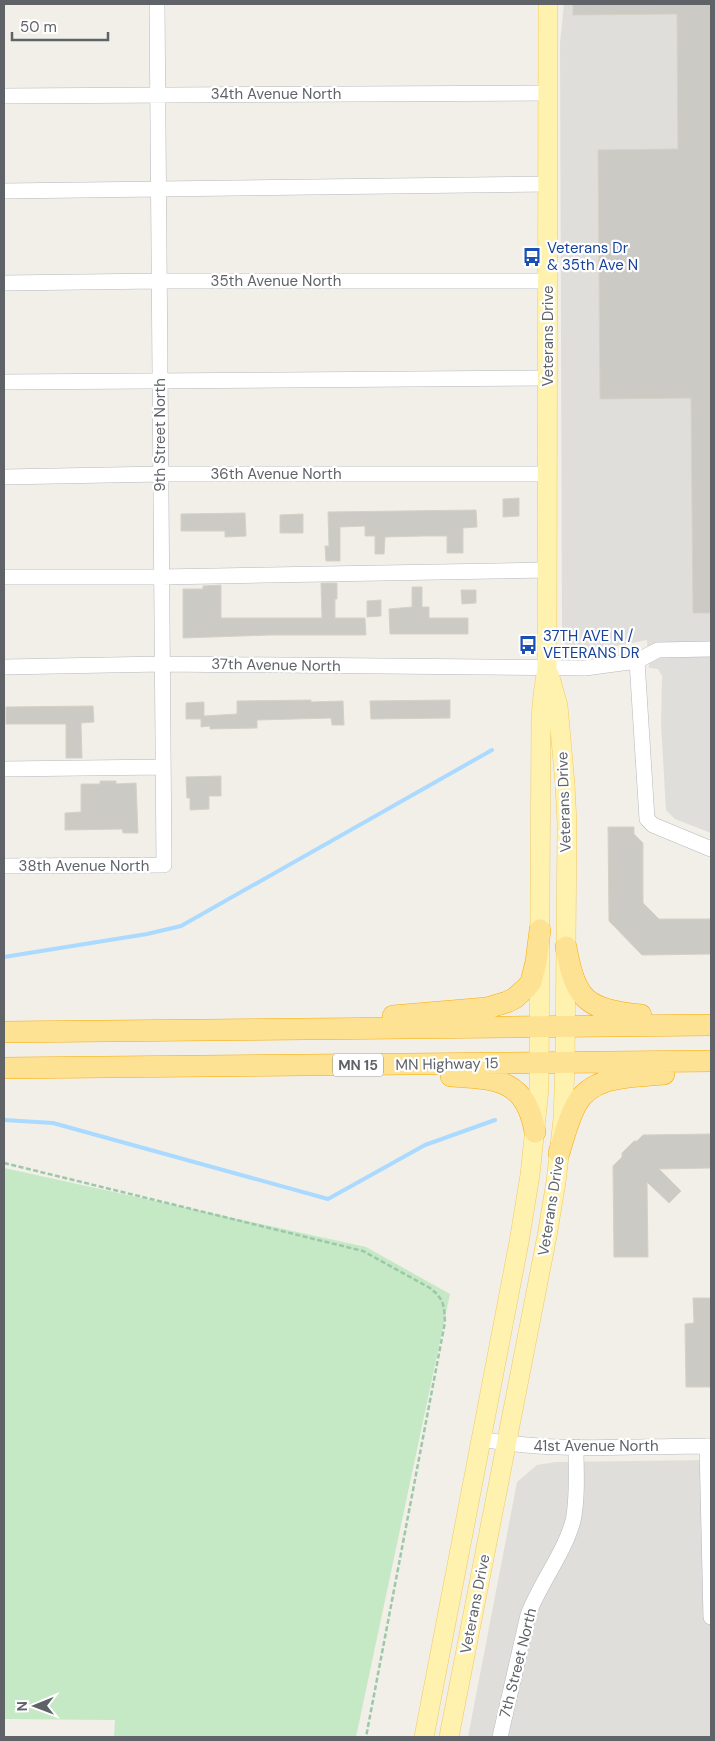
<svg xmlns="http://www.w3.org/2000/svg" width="715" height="1741" font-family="'DM Sans',sans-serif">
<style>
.industrial{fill:#e0deda}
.green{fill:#c5e8c5}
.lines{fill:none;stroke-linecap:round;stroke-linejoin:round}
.stream{stroke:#aadaff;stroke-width:4}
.building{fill:#cccac5;stroke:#d6d1c6}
.minor-casing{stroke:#b5b8bc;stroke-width:16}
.major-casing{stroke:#f2c960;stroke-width:20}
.highway-casing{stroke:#f9ab00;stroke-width:22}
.path{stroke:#9cc7a9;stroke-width:2.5;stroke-dasharray:5 2.5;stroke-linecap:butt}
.minor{stroke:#fff;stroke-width:15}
.major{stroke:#fff2af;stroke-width:19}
.highway{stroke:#fde293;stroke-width:21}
.labels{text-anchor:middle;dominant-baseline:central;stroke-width:4.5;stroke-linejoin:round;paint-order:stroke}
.shield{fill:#fff;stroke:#8f9295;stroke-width:1}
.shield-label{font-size:14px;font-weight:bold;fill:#5f6368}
.street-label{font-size:15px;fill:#5f6368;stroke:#fff}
.transit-label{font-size:15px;fill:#164399;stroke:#fff;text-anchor:start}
</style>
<rect width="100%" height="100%" fill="#f1efe8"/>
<path class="industrial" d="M564 4H711V833L675 819 666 810 661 724 662 676 658 669 649 668 647 640 607 648 591 654 579 655 570 653 564 643 562 631 560 43Z
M711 1460V1737H468L517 1482 537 1465 556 1462Z"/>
<path class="green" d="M4 1168 366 1247 450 1294 356 1737H114L115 1720 4 1719Z"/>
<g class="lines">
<path class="stream" d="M4 957 147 934 181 926 492 750
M4 1120 53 1123 328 1199 425 1145 495 1120"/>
</g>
<path class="building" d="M573 4H711V613H693L691 398 600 399 598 150 678 149 677 14 573 15Z
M519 498V516L503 517V499Z
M476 510 477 527 463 528V553H447V536H423L385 537 384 554H375V536H365V526L340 527V561H326L325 546H329L328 512Z
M245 513 246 536 225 537V531H181V514Z
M303 514V533H280V515Z
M321 583H337V599H335V618H365L366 635H271L183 638V589H203V586L221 585V618H322Z
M412 587H422V607H429V618H468V634H390L389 609 412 607Z
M461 590H476V603L462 604Z
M381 600V616L367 617V601Z
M311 700V702L343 701 344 725H332L331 718 257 720V728L210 729V726L201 727V719H186V703L204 702V716L237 714V701Z
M450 700V718L371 719 370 701Z
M93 706 94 722 81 723 82 758H66V724H6V707Z
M221 776V796H209V809L190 810V798H187L186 777Z
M100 781H116V784L136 783 138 833H123L122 829 65 830V813L81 812V784H100Z
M608 827H634V834L643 843V903L659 919H711V954L642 955 609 921Z
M711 1134V1168L659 1169 681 1191 669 1203 647 1182 648 1257H614L613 1166 622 1157V1153L634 1141H637L643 1135Z
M693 1298H711V1387H686L685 1324 694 1323Z"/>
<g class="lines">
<g class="minor-casing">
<path id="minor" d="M4 96 549 93
M4 191 548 184
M4 283 159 281H548
M4 382 548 378
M4 477 161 474H547
M4 577H161L547 570
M637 661 658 650 711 649
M4 667 162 664 585 668 637 661 647 819 653 825 711 849
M4 769 163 767
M4 866 164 865 157 4
M481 1439C556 1453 635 1446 711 1446
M707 1446 711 1617
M500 1737 528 1615C540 1583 564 1554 573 1521 578 1497 576 1471 576 1447"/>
</g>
<g class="major-casing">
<path id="major" d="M424 1737 519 1242 530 1175 539 1089 541 718 543 695 547 668 548 4
M449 1737 547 1236 556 1182 563 1119 565 1063 567 824 565 784 558 706 549 674"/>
</g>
<g class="highway-casing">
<path id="highway" d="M566 947C576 1002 587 1009 641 1015
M393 1016 487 1008 507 1002 515 998 527 987 531 982 536 962 540 930
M4 1032 711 1025
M4 1068 711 1061
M451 1076C497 1079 526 1079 535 1132
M559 1153C564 1137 568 1120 576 1105 592 1074 635 1077 664 1074"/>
</g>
<path class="path" d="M4 1163 363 1251 430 1288 437 1294 442 1301 444 1308 445 1322 366 1737"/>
<use href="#minor" class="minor"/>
<use href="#major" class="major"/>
<use href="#highway" class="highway"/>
</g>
<defs>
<g id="bus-bare" transform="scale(1.5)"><path d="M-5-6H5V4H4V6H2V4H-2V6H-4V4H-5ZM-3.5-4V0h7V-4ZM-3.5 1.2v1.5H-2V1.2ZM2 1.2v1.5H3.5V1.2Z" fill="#1a4fb4" stroke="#fff" stroke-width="2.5" paint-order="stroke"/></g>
</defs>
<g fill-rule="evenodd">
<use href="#bus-bare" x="532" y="257"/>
<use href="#bus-bare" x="528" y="645"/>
</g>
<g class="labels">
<rect class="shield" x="333" y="1053.5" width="50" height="23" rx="4"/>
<g class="shield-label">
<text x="358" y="1065">MN 15</text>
</g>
<g class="street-label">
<text x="276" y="94">34th Avenue North</text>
<text x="276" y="281">35th Avenue North</text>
<text transform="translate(548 336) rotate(-90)">Veterans Drive</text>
<text transform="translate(160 435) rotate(-90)">9th Street North</text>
<text x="276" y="474">36th Avenue North</text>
<text transform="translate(276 665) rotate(1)">37th Avenue North</text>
<text transform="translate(564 802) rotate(-92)">Veterans Drive</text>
<text x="84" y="866">38th Avenue North</text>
<text transform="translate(447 1064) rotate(-1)">MN Highway 15</text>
<text transform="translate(551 1206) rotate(-81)">Veterans Drive</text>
<text x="596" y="1446">41st Avenue North</text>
<text transform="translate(475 1604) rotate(-79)">Veterans Drive</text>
<text transform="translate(518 1663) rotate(-76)">7th Street North</text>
</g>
<g class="transit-label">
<text x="547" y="248">Veterans Dr<tspan x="547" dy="17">&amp; 35th Ave N</tspan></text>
<text x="543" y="636">37TH AVE N /<tspan x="543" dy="17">VETERANS DR</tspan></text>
</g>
</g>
<rect width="715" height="1741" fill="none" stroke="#5f6368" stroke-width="10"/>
<g transform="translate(35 1706) rotate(269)" stroke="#ffffff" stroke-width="4" paint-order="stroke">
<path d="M0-4L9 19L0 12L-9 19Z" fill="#5f6368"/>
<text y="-8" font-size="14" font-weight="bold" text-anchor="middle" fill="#5f6368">N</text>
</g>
<path d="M12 32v8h96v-8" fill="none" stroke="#5f6368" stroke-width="2.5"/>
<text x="20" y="32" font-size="15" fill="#5f6368" stroke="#ffffff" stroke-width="4" paint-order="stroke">50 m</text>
</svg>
